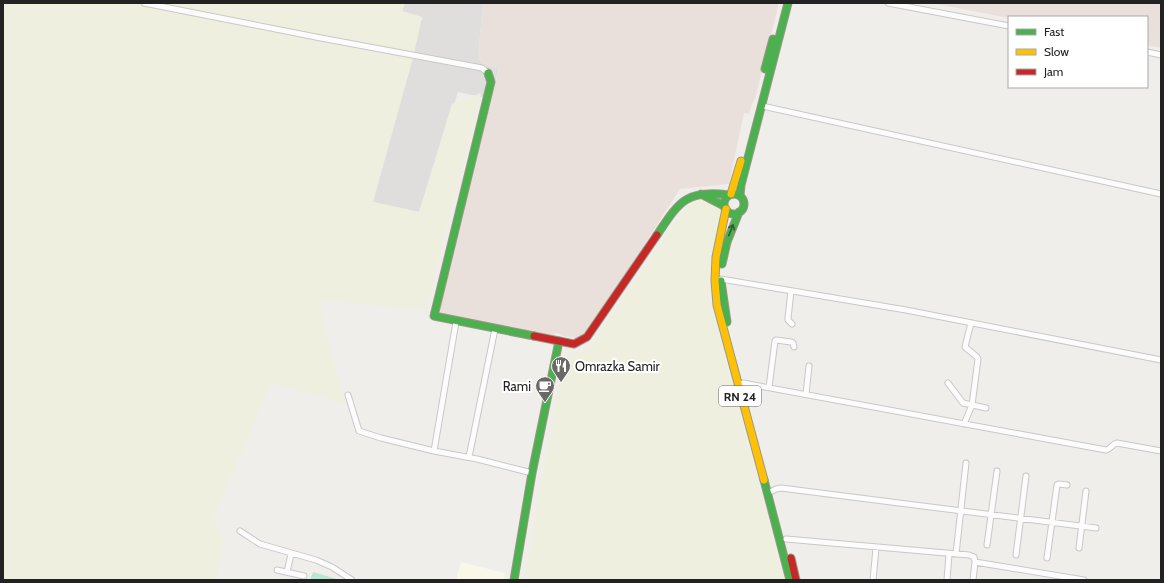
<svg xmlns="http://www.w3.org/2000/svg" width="1164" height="583" font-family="Cabin,sans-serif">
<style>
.residential{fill:#dfdedc}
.education{fill:#f8f7e8}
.military{fill:#eae0db}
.farmland{fill:#efefdf}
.pitch{fill:#b7e6d2}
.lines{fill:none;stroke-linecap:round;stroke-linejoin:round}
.street-casing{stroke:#c9c8c7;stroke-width:7}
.fast-casing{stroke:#999a82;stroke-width:9}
.slow-casing{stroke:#999a82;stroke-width:9}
.jam-casing{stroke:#999a82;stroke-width:9}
.street{stroke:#fdfcfc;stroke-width:5}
.fast{stroke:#4caf50;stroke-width:7}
.slow{stroke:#ffc107;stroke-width:7}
.jam{stroke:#c62828;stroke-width:7}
.oneway{stroke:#335a34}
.labels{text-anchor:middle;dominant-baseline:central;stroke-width:4;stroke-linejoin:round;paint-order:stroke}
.shield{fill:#fff;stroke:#646464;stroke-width:1}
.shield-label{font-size:12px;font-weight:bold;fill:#222}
.poi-label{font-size:13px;fill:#222;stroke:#fff;text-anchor:start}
</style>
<rect width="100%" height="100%" fill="#f0eeeb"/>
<path class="residential" d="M405 3H483L478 57 483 65 499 68 491 99 458 92 419 212 373 202 422 18 402 11Z"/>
<path class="education" d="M461 562 505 573 504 580H456Z"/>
<path class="military" d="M483 3H779L755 99 753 101 749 114 744 113 729 184 680 189 589 331 576 338 563 336 559 333H555L554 335 443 317 439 310 499 69 483 65 478 57Z
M931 3H1161V48L1147 45V17H1009V18Z"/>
<path class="farmland" d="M3 3H405L402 11 422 17 413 58 373 202 419 212 452 104 481 93 435 274 428 310 318 300 345 404 271 383 213 518 223 538 217 580H3Z
M699 199 725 204 711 259 709 296 716 325 784 580H524L564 355 586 350 597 337 680 214Z"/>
<path class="pitch" d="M313 572 340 580H310Z"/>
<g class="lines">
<g class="street-casing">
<path id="street" d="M144 3 321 38 482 68 488 73
M888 3 1009 26
M1147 52 1161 55
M762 106 1161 194
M721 279 906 310 1161 360
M791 291 788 318V320L792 324
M743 383 1106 450C1111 449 1112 444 1117 443L1161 451
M948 383 963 403 986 408
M769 387 775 341 776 340 791 342 793 343 794 347
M806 394 809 366
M348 395 359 431 381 438 434 451 477 459 532 473
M964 424 972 405 978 359 977 357 965 347 971 323
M434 451 456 322
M469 457 495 329
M772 491 776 489 781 488 1096 528
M240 531 260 544 316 560 332 567 352 580
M786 539 969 555 974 557 975 562 1084 580
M987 545 997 471
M1079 548 1086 491
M956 554 966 463
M1016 555 1026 476
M1047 558 1057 485 1059 484 1067 485
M277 570 304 576
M287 572 291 554
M873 580 876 548
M947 580 949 554
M973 580 975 562"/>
</g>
<g class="fast-casing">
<path id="fast" d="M765 69 773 39
M488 73 491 82 434 316 534 336
M701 194 724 206
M724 204a10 10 0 1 1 20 0a10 10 0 1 1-20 0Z
M740 196 741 185 788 3
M657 235C679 202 686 189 729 195
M722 264 727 242 739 212
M721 281 727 322
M764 480 790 580
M514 580 532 473 559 341"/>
</g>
<g class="slow-casing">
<path id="slow" d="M731 194 741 161
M726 209 716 257 715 281 717 305 764 480"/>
</g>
<g class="jam-casing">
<path id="jam" d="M534 336 574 344 587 337 657 235
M791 558 796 580"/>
</g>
<use href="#street" class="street"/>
<use href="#fast" class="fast"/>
<use href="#slow" class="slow"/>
<use href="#jam" class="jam"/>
</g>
<defs><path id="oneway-shaft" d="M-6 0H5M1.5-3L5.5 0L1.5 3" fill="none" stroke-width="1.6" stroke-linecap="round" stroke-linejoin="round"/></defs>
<use class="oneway" href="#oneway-shaft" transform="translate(731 230) rotate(-68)"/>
<defs>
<g id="restaurant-pin" transform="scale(1)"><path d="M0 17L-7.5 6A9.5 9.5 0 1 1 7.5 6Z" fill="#6a6968" stroke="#fff"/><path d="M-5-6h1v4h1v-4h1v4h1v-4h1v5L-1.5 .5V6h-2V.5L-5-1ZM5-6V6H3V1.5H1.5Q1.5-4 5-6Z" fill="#fff"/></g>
<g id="cafe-pin" transform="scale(1)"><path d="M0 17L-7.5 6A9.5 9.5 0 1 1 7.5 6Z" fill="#6a6968" stroke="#fff"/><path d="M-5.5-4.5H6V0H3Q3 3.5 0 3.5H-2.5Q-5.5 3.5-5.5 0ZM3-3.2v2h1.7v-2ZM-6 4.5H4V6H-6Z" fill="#fff"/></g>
</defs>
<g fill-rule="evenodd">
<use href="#restaurant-pin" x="561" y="366"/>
<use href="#cafe-pin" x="545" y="386"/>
</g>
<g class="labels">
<rect class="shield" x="719" y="386" width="42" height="20" rx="3"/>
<g class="shield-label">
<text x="740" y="396">RN 24</text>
</g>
<g class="poi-label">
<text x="575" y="366">Omrazka Samir</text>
<text x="531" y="386" text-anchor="end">Rami</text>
</g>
</g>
<rect width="1164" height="583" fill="none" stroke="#222222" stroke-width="8"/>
<rect x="1008" y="16" width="140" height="72" fill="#ffffff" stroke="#a7a7a7"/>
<rect x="1016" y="29" width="20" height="6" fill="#4caf50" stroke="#a7a7a7"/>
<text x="1044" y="36" font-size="12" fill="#222222">Fast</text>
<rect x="1016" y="49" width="20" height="6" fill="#ffc107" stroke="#a7a7a7"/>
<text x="1044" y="56" font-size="12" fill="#222222">Slow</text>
<rect x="1016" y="69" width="20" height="6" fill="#c62828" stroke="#a7a7a7"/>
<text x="1044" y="76" font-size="12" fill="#222222">Jam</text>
</svg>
